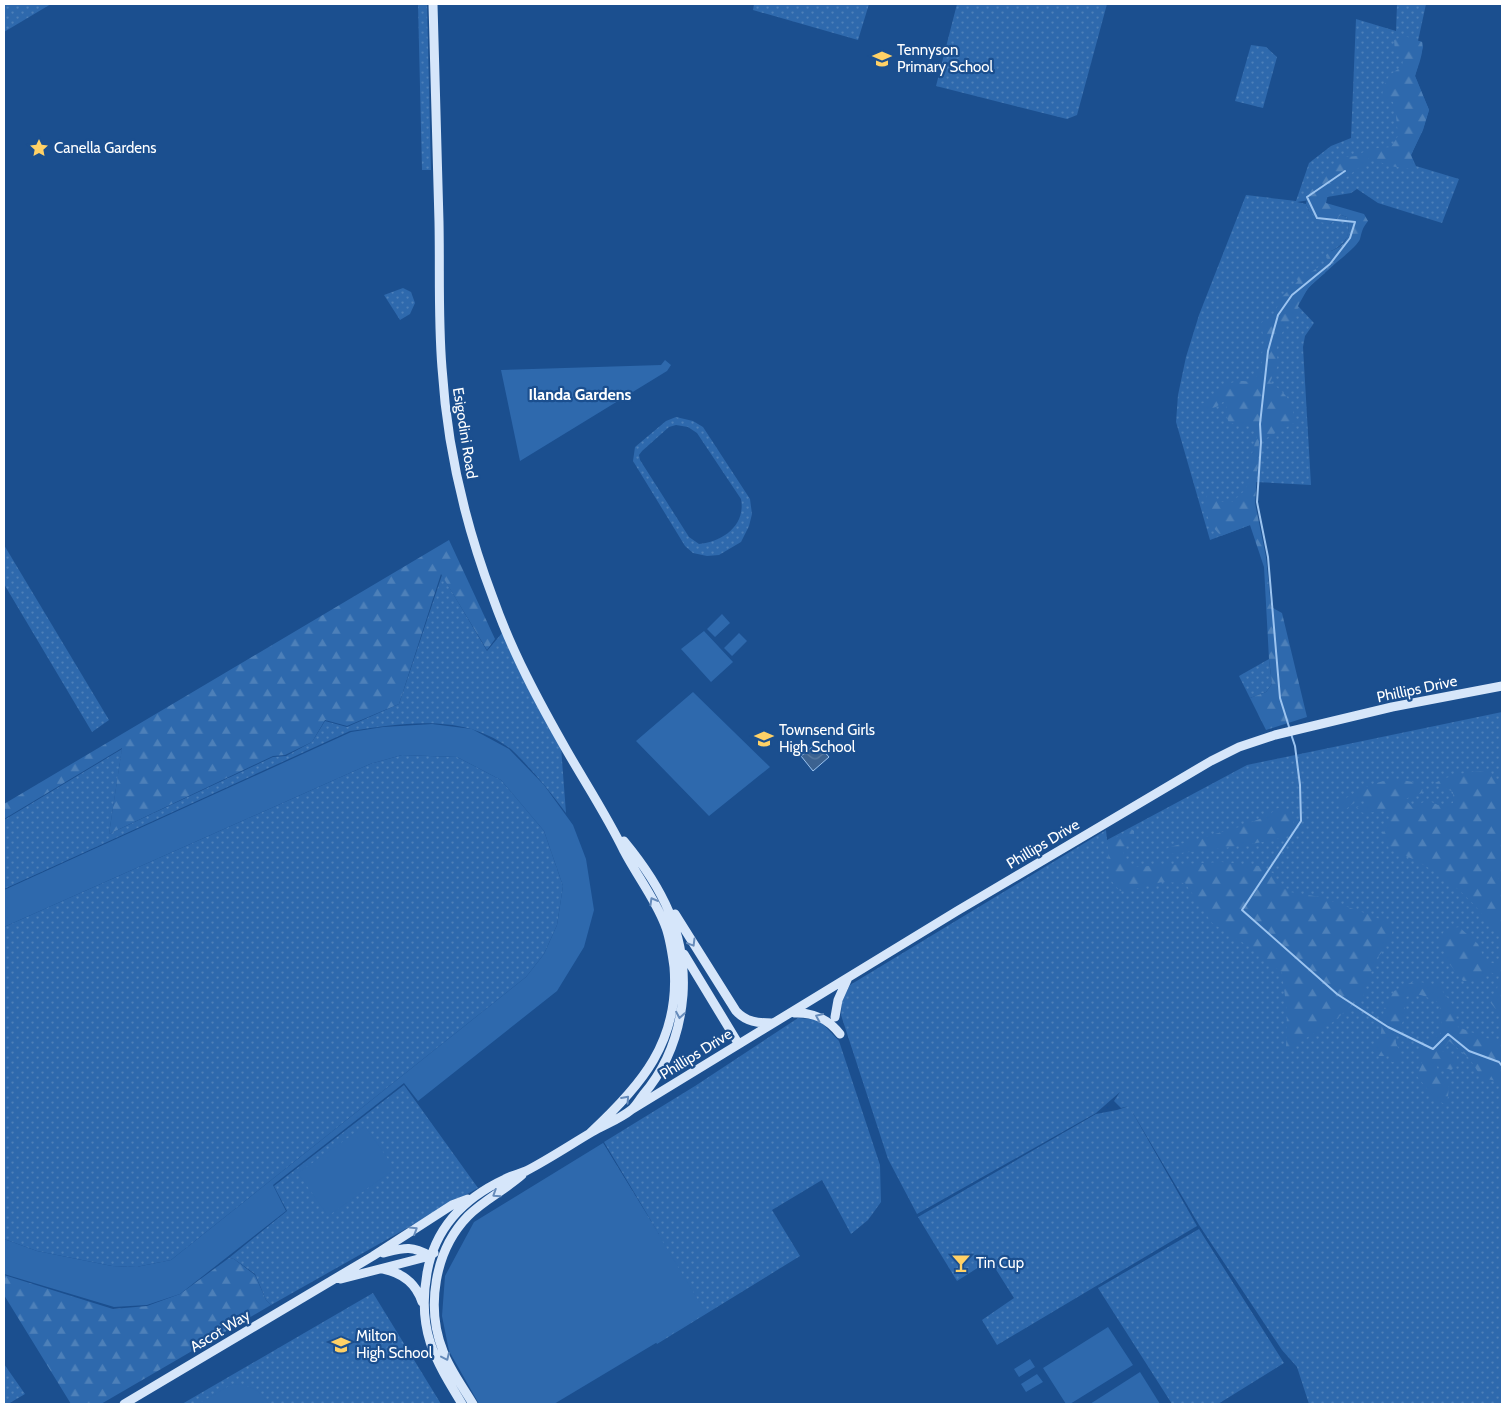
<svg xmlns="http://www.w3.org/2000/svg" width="1506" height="1408" font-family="Cabin,sans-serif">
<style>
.grass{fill:url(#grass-dots);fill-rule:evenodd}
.forest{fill:url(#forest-firs)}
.garden{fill:#2e69ad}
.water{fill:url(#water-waves);stroke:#9cc4f0}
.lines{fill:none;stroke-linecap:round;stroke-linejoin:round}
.stream{stroke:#9cc4f0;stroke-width:2}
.secondary{stroke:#d6e6fa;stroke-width:9}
.oneway{stroke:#668bba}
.labels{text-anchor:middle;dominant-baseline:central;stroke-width:4.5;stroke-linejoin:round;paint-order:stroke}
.poi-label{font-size:15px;fill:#fff;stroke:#1b4f8f;text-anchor:start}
.street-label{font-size:15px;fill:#fff;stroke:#1b4f8f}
.neighbourhood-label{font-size:16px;font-weight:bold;fill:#fff;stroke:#1b4f8f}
</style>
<defs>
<pattern id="grass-dots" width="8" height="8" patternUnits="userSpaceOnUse" patternTransform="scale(1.25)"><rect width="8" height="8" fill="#2e69ad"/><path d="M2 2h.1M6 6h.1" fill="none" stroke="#4d80b9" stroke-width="1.8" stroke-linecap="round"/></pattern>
<pattern id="forest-firs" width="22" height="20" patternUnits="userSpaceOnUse" patternTransform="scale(1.25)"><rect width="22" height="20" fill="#2e69ad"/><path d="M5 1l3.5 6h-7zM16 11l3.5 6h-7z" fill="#4d80b9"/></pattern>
<pattern id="water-waves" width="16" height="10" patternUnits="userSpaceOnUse" patternTransform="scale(1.25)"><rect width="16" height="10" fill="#3c6290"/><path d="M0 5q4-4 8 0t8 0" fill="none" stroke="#597aa1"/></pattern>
</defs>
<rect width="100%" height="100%" fill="#1b4f8f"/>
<path class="grass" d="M4 4H51L4 32Z
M418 4H427L431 170H422Z
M754 4H869L858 40 753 10Z
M957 4H1107L1077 115 1067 119 936 86Z
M1397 4H1426L1418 41 1422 42 1423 47 1415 76 1429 110 1423 130 1411 155 1416 166 1459 179 1442 223 1378 203 1357 189 1351 193 1297 202 1306 204 1309 211 1330 224 1341 215 1347 217C1352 234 1346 244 1331 251L1329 262H1337L1308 288 1298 306 1314 323 1305 336 1303 347 1311 485 1256 482 1255 503 1250 525 1210 540 1176 422 1178 395 1186 357 1199 315 1246 195 1296 201 1309 163 1331 146 1351 138 1356 19 1396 31Z
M1251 45 1266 47 1277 57 1263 108 1235 101Z
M403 288 411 292 415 303 410 314 400 320 384 295Z
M676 417 693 421 703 427 750 499 752 514 749 526 741 542 719 555 707 556 693 553 685 546 633 461 635 447 666 421ZM676 425 688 427 697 433 741 499C746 525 723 542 699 544L689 537 640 460 639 455 642 451 669 427Z
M4 545 109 720 92 732 4 584Z
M442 575 487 651 502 633 561 747 566 813C552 794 538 777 522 760 518 756 513 750 508 747 461 713 404 723 350 731L4 889V820L122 749 109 834 273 757 286 756 312 742 325 721 347 727 399 704Z
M1269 659 1272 684 1266 692 1250 698 1239 676Z
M1502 712V1404H1309L1297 1367 1282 1350 1199 1225 1130 1108 1197 1226 997 1345 982 1320 1014 1298 990 1260 957 1281 918 1217 1096 1114 1117 1110 1129 1106 1121 1108 1114 1101 1120 1092 1096 1113 917 1214 888 1159 841 1015 842 1001 850 985 1106 830 1107 840 1247 765Z
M402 755 457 757 501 780 544 831 563 886 557 925 544 954 526 977 171 1260 136 1267 112 1266 37 1251 4 1239V927L370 764Z
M798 1018 819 1020 839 1041 880 1165 881 1202 868 1220 851 1234 822 1180 772 1210 800 1256 657 1344 631 1302 603 1143 659 1234 604 1142 695 1086Z
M404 1085 478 1188 271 1305 266 1300 255 1274 234 1259 229 1258 287 1211 274 1186Z
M1199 1229 1284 1363 1218 1404H1172L1098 1288Z
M373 1293 441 1404H182Z
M4 1364 25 1394 8 1404H4Z"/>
<path class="forest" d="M1405 36 1422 42C1424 53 1418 66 1415 76L1429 110 1423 129 1411 155 1415 166 1411 169 1390 166 1369 158 1364 164 1329 190 1326 203 1364 214 1368 221C1362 229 1362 231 1360 239 1358 245 1342 258 1337 262H1328L1326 255C1330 251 1334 250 1339 247 1349 241 1350 227 1347 217L1341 215 1330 224 1320 222 1309 211 1306 204 1309 189 1321 175 1346 157 1357 156 1368 149 1391 147 1398 136 1396 115 1393 102 1382 97C1384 81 1388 74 1402 67L1403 60 1395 51 1394 40Z
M1320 266 1325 273C1313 282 1299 296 1297 311 1286 328 1270 343 1279 363L1270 382C1286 394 1294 401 1294 423L1259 442 1255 503 1266 557 1271 607 1282 613 1307 717 1266 730 1250 698 1266 692 1272 684 1269 659 1264 567 1250 525 1221 536 1210 524 1204 503 1209 490 1220 502H1232L1243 492 1249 483V464L1257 436 1251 425 1229 423 1225 412 1228 403 1223 402 1216 407 1205 410 1201 404C1222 396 1224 376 1250 382L1262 372V354L1264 341 1261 323 1266 319 1270 324 1281 298 1298 281 1295 277 1298 273 1307 275Z
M449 540 495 639 487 650 441 574 399 704 347 726 325 720 312 742 285 755 273 756 109 834 122 748 4 819V804Z
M1480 771 1490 772 1500 785V839L1502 842V876L1498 879 1499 886H1502V929H1495C1488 922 1483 915 1477 908 1455 883 1422 860 1390 850L1382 835 1390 819 1385 811 1364 813 1357 811V807L1363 806 1370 800H1358L1346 809 1337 804C1367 784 1388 773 1423 785L1422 793 1405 799 1413 808 1427 800 1438 805 1453 803V792L1435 783C1449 775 1464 773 1480 771Z
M1278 808 1291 810 1294 824 1285 837C1248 846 1209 850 1170 854L1167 848 1239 827 1267 816Z
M1131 829 1134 831V837L1126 843 1123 856 1133 867 1222 862 1259 866 1274 874 1278 884 1290 892 1320 897 1373 916 1393 926 1391 940 1375 961 1363 996 1333 1022 1286 1050 1287 1012 1282 973 1256 951 1212 923 1185 883 1162 882 1135 889 1120 891 1109 878 1108 842Z
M1459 927 1478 944 1484 958 1492 963 1502 964V1017L1490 1002 1497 989 1499 976 1487 971 1477 981H1463L1447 961 1439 938 1446 929Z
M1414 981 1438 985 1453 1005 1458 1027 1502 1044V1082L1482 1078 1469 1058 1449 1041 1442 1051 1456 1056 1459 1063 1451 1070 1436 1064 1440 1076 1449 1087 1447 1105 1436 1100 1417 1076 1422 1064 1417 1051 1440 1034 1442 1017 1439 1003C1429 998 1416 990 1405 998V1017L1396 1036V1043L1400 1052V1061L1392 1062 1389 1056H1377L1371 1049 1380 1040 1384 1009 1394 991Z
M229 1258 234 1259 255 1275 266 1300 271 1305 101 1404H71L4 1295V1275L113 1309 147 1306 180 1294Z"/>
<path class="garden" d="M665 360 671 365 667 371 520 461 501 370 661 365Z
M722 614 730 623 715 637 707 629Z
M704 631 733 662 711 682 681 649Z
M739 633 747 641 732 656 724 648Z
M693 692 770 767 709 816 636 741Z
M432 724 472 729 509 749 544 785 573 825 586 859 594 910 584 947 557 991 418 1101 404 1083 273 1185 286 1211 180 1294 147 1305 114 1307 4 1274V1239L37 1251 112 1266 136 1267 171 1260 526 977 544 954 557 925 563 886 544 831 501 780 457 757 402 755 370 764 4 927V890L351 732 383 727Z
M365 1126 395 1169 328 1216 298 1173Z
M603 1143 706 1313 554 1404H479L449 1351 442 1316 445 1276 474 1222Z
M1108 1327 1133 1365 1070 1404H1066L1043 1368Z
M1030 1359 1035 1367 1019 1377 1014 1369Z
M1140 1372 1160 1404H1090Z
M1037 1374 1043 1382 1026 1392 1021 1384Z
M235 1384C250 1385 262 1391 269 1404H198L229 1386Z"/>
<path class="water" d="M817 743 829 757 813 771 801 756Z"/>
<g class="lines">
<path class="stream" d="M1290 730 1280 698 1268 557 1257 502 1261 442 1260 424 1268 351 1278 315 1292 295 1330 264 1350 238 1355 222 1317 218 1307 197 1345 171
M1291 734 1295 746 1300 785 1301 821 1242 910 1337 994 1388 1027 1433 1049 1448 1034 1469 1051 1499 1062 1502 1066"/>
<path class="secondary" d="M433 4C435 77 437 149 439 222 440 271 438 319 442 368 447 447 465 524 493 598 512 652 539 702 567 751 586 784 607 816 624 851 637 876 655 899 665 925 670 937 672 953 674 967 680 1041 641 1086 590 1133
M675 914 736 1011C746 1022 758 1023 772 1023
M684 954 738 1043
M794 1013C814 1012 828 1019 840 1034
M835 1017 838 1000 847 980
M631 1110 957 911 1211 761 1239 747 1275 735 1392 707 1502 686
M383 1253C404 1248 411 1245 430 1256
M383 1269C403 1273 416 1283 422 1302
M341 1279 430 1256 434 1253
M124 1404 373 1256 452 1205 468 1199
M462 1404C434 1358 417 1330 427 1273 435 1227 464 1198 505 1179 512 1175 519 1174 526 1171 549 1159 570 1145 592 1132 604 1125 620 1119 631 1110 636 1106 639 1100 643 1095 667 1067 680 1032 683 995 687 934 662 887 624 841
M473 1404C463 1387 450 1370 443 1351 426 1308 434 1251 468 1216 484 1200 505 1190 522 1175"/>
</g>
<defs><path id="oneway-chevron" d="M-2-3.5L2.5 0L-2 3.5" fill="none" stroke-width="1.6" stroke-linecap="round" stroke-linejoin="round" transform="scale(1.25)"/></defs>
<g class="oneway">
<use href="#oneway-chevron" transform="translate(653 901) rotate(-120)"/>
<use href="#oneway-chevron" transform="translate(692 943) rotate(59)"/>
<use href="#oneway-chevron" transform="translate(680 1015) rotate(100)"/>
<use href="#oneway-chevron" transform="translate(819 1017) rotate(-155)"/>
<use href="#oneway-chevron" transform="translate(626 1099) rotate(-48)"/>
<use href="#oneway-chevron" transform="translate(496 1194) rotate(147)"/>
<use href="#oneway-chevron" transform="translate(414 1230) rotate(-32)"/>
<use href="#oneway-chevron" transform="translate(446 1357) rotate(65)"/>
</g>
<defs>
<g id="school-bare" transform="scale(1.5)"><path d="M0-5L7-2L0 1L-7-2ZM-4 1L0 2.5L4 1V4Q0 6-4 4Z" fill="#ffd166" stroke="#1b4f8f" stroke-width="2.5" paint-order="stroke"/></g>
<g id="sight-bare" transform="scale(1.5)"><path d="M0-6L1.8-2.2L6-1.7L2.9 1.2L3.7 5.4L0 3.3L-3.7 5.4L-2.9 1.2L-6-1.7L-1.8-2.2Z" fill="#ffd166" stroke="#1b4f8f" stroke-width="2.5" paint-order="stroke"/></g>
<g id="bar-bare" transform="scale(1.5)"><path d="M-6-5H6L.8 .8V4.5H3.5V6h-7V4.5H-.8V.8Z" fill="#ffd166" stroke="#1b4f8f" stroke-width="2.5" paint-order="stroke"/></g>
</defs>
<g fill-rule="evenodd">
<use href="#school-bare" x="882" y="59"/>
<use href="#sight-bare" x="39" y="148"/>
<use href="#school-bare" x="764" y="739"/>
<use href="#bar-bare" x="961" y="1263"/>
<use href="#school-bare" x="341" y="1345"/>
</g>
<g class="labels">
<g class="poi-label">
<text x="897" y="50">Tennyson<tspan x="897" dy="17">Primary School</tspan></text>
<text x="54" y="148">Canella Gardens</text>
<text x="779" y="730">Townsend Girls<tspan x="779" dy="17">High School</tspan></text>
<text x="976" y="1263">Tin Cup</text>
<text x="356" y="1336">Milton<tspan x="356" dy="17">High School</tspan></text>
</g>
<g class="street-label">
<text transform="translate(465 433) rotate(81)">Esigodini Road</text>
<text transform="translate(1417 689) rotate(-12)">Phillips Drive</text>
<text transform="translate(1043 844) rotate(-31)">Phillips Drive</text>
<text transform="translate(696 1054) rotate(-32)">Phillips Drive</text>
<text transform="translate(220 1331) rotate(-31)">Ascot Way</text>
</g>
<g class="neighbourhood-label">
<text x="580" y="394">Ilanda Gardens</text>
</g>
</g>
<rect width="1506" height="1408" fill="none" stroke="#ffffff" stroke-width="10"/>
</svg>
